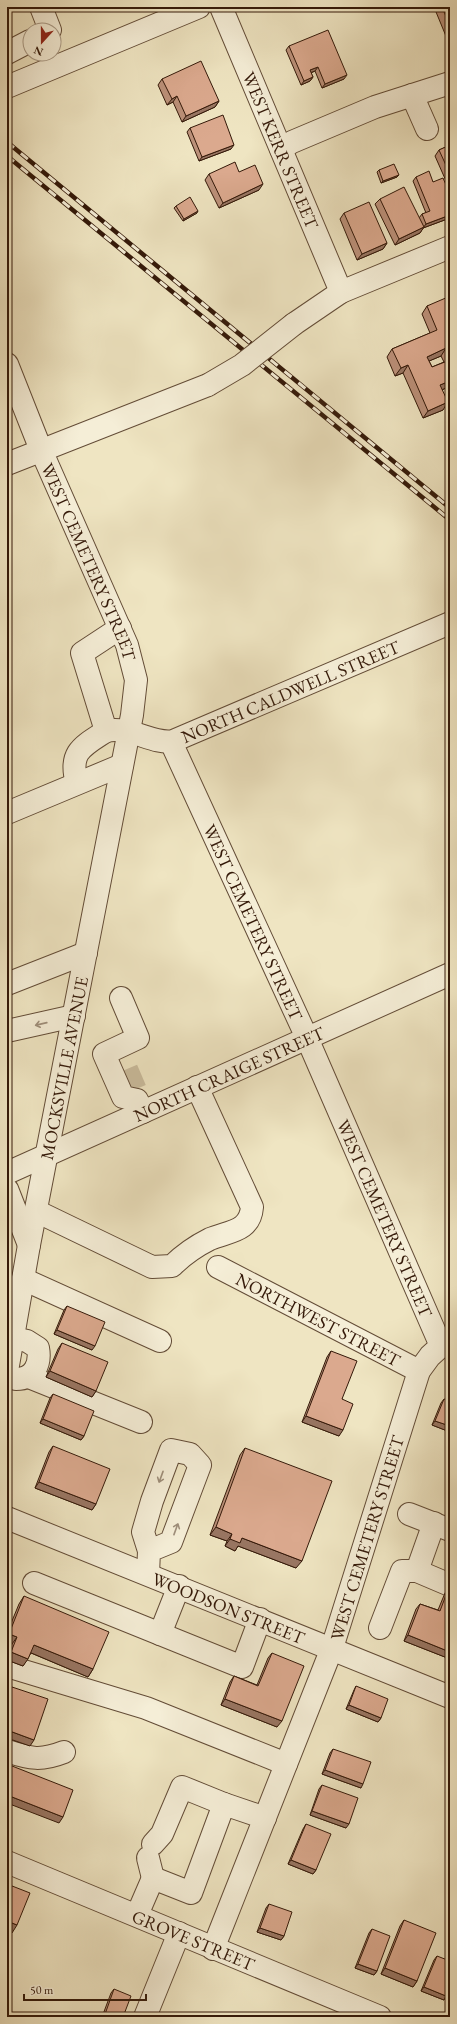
<svg xmlns="http://www.w3.org/2000/svg" width="457" height="2024" font-family="'EB Garamond',serif">
<style>
.lines{fill:none;stroke-linecap:round;stroke-linejoin:round}
.minor-tunnel{stroke:#cabc9d;stroke-width:22;stroke-dasharray:22 11;stroke-linecap:butt}
.minor-casing{stroke:#634c37;stroke-width:24}
.minor{stroke:#f5eed7;stroke-width:22}
.rail-casing{stroke:#341909;stroke-width:4.5}
.rail{stroke:#f5eed7;stroke-width:3;stroke-dasharray:9;stroke-linecap:butt}
.minor-bridge-casing{stroke:#634c37;stroke-width:24;stroke-linecap:butt}
.minor-bridge{stroke:#f5eed7;stroke-width:22}
.wall{fill:#bc917a;stroke:#341909;fill-rule:evenodd}
.shaded-wall{fill:#997663;stroke:#341909}
.building{fill:#dba98e;stroke:#341909}
.oneway{stroke:#9e8e7a}
.labels{text-anchor:middle;dominant-baseline:central;stroke-width:3;stroke-linejoin:round;paint-order:stroke}
.street-label{font-size:18px;fill:#341909;stroke:#f5eed7}
</style>
<rect width="100%" height="100%" fill="#efe5c2"/>
<filter id="stains"><feTurbulence type="fractalNoise" baseFrequency=".005" numOctaves="4"/><feColorMatrix values="0 0 0 0 .2 0 0 0 0 .09 0 0 0 0 .02 0 0 0 .5 -.17"/></filter>
<radialGradient id="worn" r=".72"><stop offset=".6" stop-color="#630" stop-opacity="0"/><stop offset="1" stop-color="#630" stop-opacity=".3"/></radialGradient>
<g class="lines">
<path class="minor-tunnel" d="M127 1069 136 1090"/>
<g class="minor-casing">
<g id="minor">
<path d="M41 7 50 30"/>
<path id="s1" d="M221 7 341 292"/>
<path d="M7 53 30 41"/>
<path d="M7 87 199 7"/>
<path d="M412 95 427 129"/>
<path d="M281 149 292 142 375 107 450 83"/>
<path d="M294 324 341 292 450 247"/>
<path id="s2" d="M7 364 41 450 127 645 136 680 132 715 29 1245 7 1371"/>
<path d="M7 464 208 385"/>
<path id="s3" d="M106 731C129 725 153 745 173 741L450 623"/>
<path id="s4" d="M171 742 307 1038 441 1346 430 1356 419 1371 332 1648 213 1949"/>
<path d="M77 783C68 752 83 746 106 731L82 653 120 628"/>
<path d="M7 813 122 765"/>
<path d="M7 984 86 953"/>
<path d="M121 998 138 1038 104 1054 123 1097 137 1100 143 1112"/>
<path d="M7 1031 74 1016"/>
<path id="s5" d="M7 1173 450 974"/>
<path d="M7 1189 29 1245"/>
<path d="M36 1211 152 1267 172 1266C183 1255 196 1246 210 1239 229 1231 250 1232 252 1207L197 1087"/>
<path id="s6" d="M218 1267 419 1371"/>
<path d="M23 1279 160 1341"/>
<path d="M13 1338 27 1341 38 1348C41 1364 34 1379 16 1379"/>
<path d="M29 1377 141 1422"/>
<path d="M409 1514 450 1530"/>
<path id="s7" d="M7 1518 450 1697"/>
<path d="M417 1571 434 1523"/>
<path d="M148 1574 149 1551 143 1532 152 1501 171 1450 190 1454 200 1465 171 1542 149 1551"/>
<path d="M34 1583 242 1667 260 1619"/>
<path d="M380 1628 402 1571H417L450 1585"/>
<path d="M160 1634 179 1586"/>
<path d="M7 1666 146 1708 286 1764"/>
<path d="M7 1751C31 1759 41 1761 64 1752"/>
<path d="M153 1844 162 1834 182 1787 224 1804"/>
<path d="M148 1858 153 1878"/>
<path id="s8" d="M7 1862 380 2017"/>
<path d="M137 1915 153 1878 191 1893 224 1804 265 1818"/>
<path d="M145 2017 179 1933"/>
</g>
</g>
<use href="#minor" class="minor"/>
<g class="rail-casing">
<path id="rail" d="M7 142 450 508
M7 156 450 520"/>
</g>
<use href="#rail" class="rail"/>
<g class="minor-bridge-casing">
<path id="minor-bridge" d="M208 385 242 365 294 324"/>
</g>
<use href="#minor-bridge" class="minor-bridge"/>
</g>
<path class="wall" d="M434 7H450V46Z
M289 46 344 79 322 88 315 71 311 73 313 77 310 81 301 85 286 50Z
M162 79 219 101 215 107 182 122 173 102 167 105 158 85Z
M190 128 231 149 199 161 187 132Z
M450 145V190L435 156 439 150Z
M379 170 397 177 381 183 377 172Z
M209 174 259 190 219 208 205 180Z
M416 177 433 182 450 194V218L423 228 420 233 395 245 375 204 380 199 419 218 422 214 426 213 413 181Z
M176 206 197 213 183 221 174 208Z
M344 213 387 243 383 249 357 260 340 219Z
M450 302V386L442 390 443 410 423 418 403 373 395 376 387 357 392 349 430 333 422 314 427 306ZM441 356 444 362 432 367 429 361Z
M67 1306 92 1350 54 1334 64 1310Z
M62 1343 96 1391 92 1397 46 1377 58 1349Z
M331 1351 342 1399 339 1436 302 1422 327 1357Z
M53 1394 84 1436 81 1440 40 1423 50 1398Z
M444 1399 450 1402V1432L432 1425 441 1403Z
M53 1446 96 1504 92 1510 35 1488 49 1452Z
M245 1448 296 1568 238 1546 235 1551 225 1546 227 1541 210 1535 240 1455Z
M449 1587 450 1659 404 1641 416 1609 420 1604 438 1610 445 1593Z
M24 1596 93 1669 88 1677 31 1653 23 1666 7 1660V1656L12 1644 7 1642V1633L19 1604Z
M272 1653 277 1727 221 1705 230 1682 234 1676 257 1685 268 1658Z
M356 1686 381 1718 378 1722 346 1709 354 1690Z
M333 1749 361 1788 322 1774 330 1753Z
M322 1785 346 1828 310 1815 319 1789Z
M306 1824 316 1870 313 1874 288 1864 303 1829Z
M269 1904 284 1936 281 1940 257 1932 266 1908Z
M404 1920 417 1981 413 1987 381 1974 400 1926Z
M372 1929 377 1971 374 1975 355 1968 369 1933Z
M437 1956 446 1996 444 2000 421 1991 434 1960Z
M114 1989 123 2017H102L111 1993Z"/>
<path class="shaded-wall" d="M318 67 315 71 307 74 310 70Z
M347 75 344 79 322 88 325 84Z
M313 77 310 81 301 85 304 81Z
M177 96 173 102 167 105 172 99Z
M219 101 215 107 182 122 186 116Z
M234 145 231 149 199 161 202 157Z
M399 175 397 177 381 183 383 181Z
M263 184 259 190 219 208 223 203Z
M198 211 197 213 183 221 184 219Z
M450 215V218L423 228 426 224Z
M424 227 420 233 395 245 399 239Z
M387 243 383 249 357 260 362 254Z
M446 348 441 356 422 364 427 357Z
M408 365 403 373 395 376 401 368Z
M450 381V386L435 393 440 385Z
M448 402 443 410 423 418 428 411Z
M57 1330 95 1346 92 1350 54 1334Z
M50 1371 96 1391 92 1397 46 1377Z
M306 1416 343 1430 339 1436 302 1422Z
M43 1419 84 1436 81 1440 40 1423Z
M435 1421 450 1426V1432L432 1425Z
M39 1482 96 1504 92 1510 35 1488Z
M216 1527 232 1534 227 1541 210 1535Z
M242 1538 302 1561 296 1568 238 1546 235 1551 225 1546 230 1539Z
M9 1634 17 1637 12 1644 7 1642V1636Z
M408 1635 450 1652V1659L404 1641Z
M34 1645 93 1669 88 1677 29 1652Z
M11 1652 28 1659 23 1666 7 1660V1658Z
M225 1699 282 1721 277 1727 221 1705Z
M349 1705 381 1718 378 1722 346 1709Z
M7 1730 34 1740 30 1746 7 1738Z
M325 1770 363 1784 361 1788 322 1774Z
M7 1795 63 1817 59 1823 7 1803Z
M312 1811 349 1824 346 1828 310 1815Z
M291 1860 316 1870 313 1874 288 1864Z
M7 1921 17 1925 12 1933 7 1931Z
M260 1928 284 1936 281 1940 257 1932Z
M358 1964 377 1971 374 1975 355 1968Z
M385 1968 417 1981 413 1987 381 1974Z
M424 1987 446 1996 444 2000 421 1991Z"/>
<path class="building" d="M442 7H450V26Z
M328 30 347 75 325 84 318 67 310 70 313 77 304 81 289 46Z
M201 61 219 101 186 116 177 96 172 99 162 79Z
M223 115 234 145 202 157 190 128Z
M450 145V174L439 150Z
M235 162 239 172 255 165 263 184 223 203 209 174Z
M394 164 399 175 383 181 379 170Z
M429 171 433 182 443 178 450 194V215L426 224 422 214 430 211 416 177Z
M404 187 424 227 399 239 380 199Z
M190 197 198 211 184 219 176 206Z
M369 202 387 243 362 254 344 213Z
M448 297 450 302V357L446 348 427 357 432 367 450 360V381L440 385 448 402 428 411 408 365 401 368 392 349 437 330 427 306Z
M67 1306 105 1322 95 1346 57 1330Z
M62 1343 108 1362 96 1391 50 1371Z
M331 1351 357 1361 342 1399 353 1404 343 1430 306 1416Z
M53 1394 94 1411 84 1436 43 1419Z
M444 1399 450 1402V1426L435 1421Z
M53 1446 110 1469 96 1504 39 1482Z
M245 1448 332 1481 302 1561 242 1538 240 1543 230 1539 232 1534 216 1527Z
M449 1587 450 1588V1652L408 1635 420 1604 440 1611Z
M24 1596 109 1632 93 1669 34 1645 28 1659 11 1652 17 1637 9 1634Z
M272 1653 304 1666 282 1721 225 1699 234 1676 258 1686Z
M9 1686 48 1699 34 1740 7 1730V1692Z
M356 1686 388 1699 381 1718 349 1705Z
M333 1749 371 1762 363 1784 325 1770Z
M7 1764 73 1790 63 1817 7 1795Z
M322 1785 358 1798 349 1824 312 1811Z
M306 1824 331 1834 316 1870 291 1860Z
M7 1884 30 1893 17 1925 7 1921Z
M269 1904 292 1912 284 1936 260 1928Z
M404 1920 436 1933 417 1981 385 1968Z
M372 1929 390 1936 377 1971 358 1964Z
M437 1956 450 1961V1987L446 1996 424 1987Z
M114 1989 131 1996 123 2017H104Z"/>
<defs><path id="oneway-shaft" d="M-6 0H5M1.5-3L5.5 0L1.5 3" fill="none" stroke-width="1.6" stroke-linecap="round" stroke-linejoin="round"/></defs>
<g class="oneway">
<use href="#oneway-shaft" transform="translate(41 1024) rotate(167)"/>
<use href="#oneway-shaft" transform="translate(161 1477) rotate(110)"/>
<use href="#oneway-shaft" transform="translate(176 1529) rotate(-70)"/>
</g>
<g class="labels">
<g class="street-label">
<text stroke="none"><textPath href="#s1" startOffset="155">WEST KERR STREET</textPath></text>
<text stroke="none"><textPath href="#s2" startOffset="214">WEST CEMETERY STREET</textPath></text>
<text stroke="none"><textPath href="#s3" startOffset="196">NORTH CALDWELL STREET</textPath></text>
<text stroke="none"><textPath href="#s4" startOffset="198">WEST CEMETERY STREET</textPath></text>
<text transform="translate(64 1068) rotate(-79)">MOCKSVILLE AVENUE</text>
<text stroke="none"><textPath href="#s5" startOffset="243">NORTH CRAIGE STREET</textPath></text>
<text stroke="none"><textPath href="#s4" startOffset="522">WEST CEMETERY STREET</textPath></text>
<text stroke="none"><textPath href="#s6" startOffset="113">NORTHWEST STREET</textPath></text>
<text transform="translate(367 1538) rotate(-73)">WEST CEMETERY STREET</text>
<text stroke="none"><textPath href="#s7" startOffset="239">WOODSON STREET</textPath></text>
<text stroke="none"><textPath href="#s8" startOffset="202">GROVE STREET</textPath></text>
</g>
</g>
<rect width="457" height="2024" fill="none" stroke="#efe5c2" stroke-width="24"/>
<rect x="8" y="8" width="441" height="2008" fill="none" stroke="#341909" stroke-width="2"/>
<rect x="12" y="12" width="433" height="2000" fill="none" stroke="#341909"/>
<g transform="translate(42 42) rotate(201)"><circle r="19" fill="#f5eed7" stroke="#a89985"/>
<path d="M0-3L7 15L0 10L-7 15Z" fill="#8f2418"/>
<text y="-6" font-size="11" font-weight="bold" text-anchor="middle" fill="#341909">N</text>
</g>
<path d="M24 1994v6h122v-6" fill="none" stroke="#341909" stroke-width="2"/>
<text x="30" y="1994" font-size="12" fill="#341909" stroke="#f5eed7" stroke-width="3" paint-order="stroke">50 m</text>
<rect width="100%" height="100%" filter="url(#stains)"/>
<rect width="100%" height="100%" fill="url(#worn)"/>
</svg>
